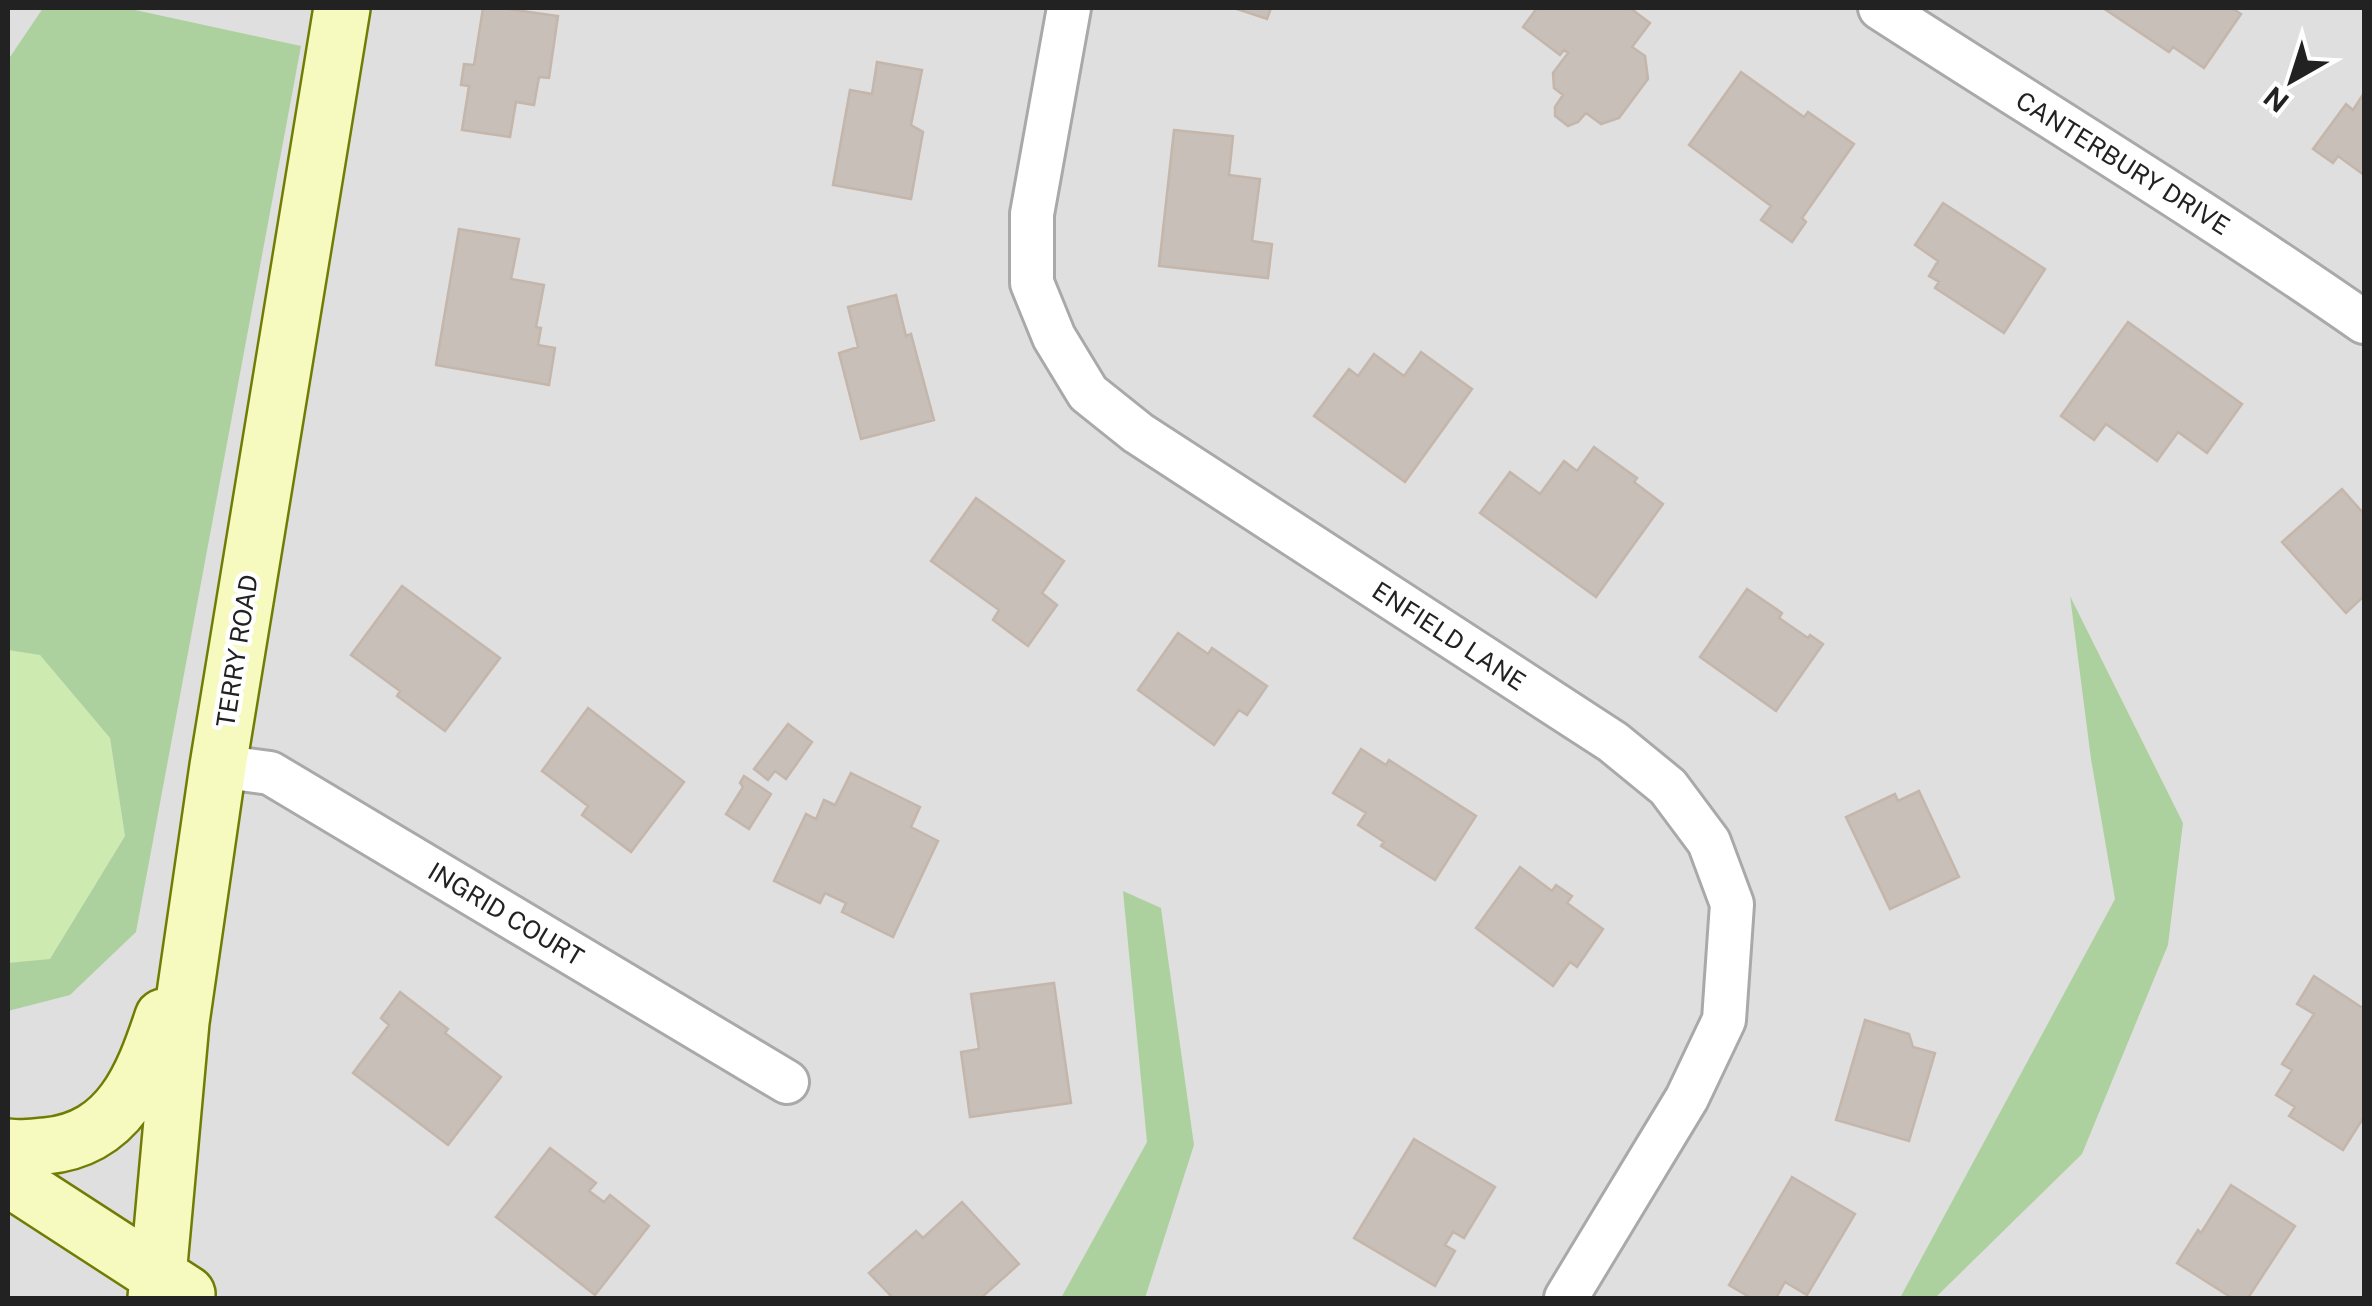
<svg xmlns="http://www.w3.org/2000/svg" width="2372" height="1306" font-family="'Public Sans',sans-serif">
<style>
.residential{fill:#e0dfdf}
.grass{fill:#cdebb0}
.forest{fill:#add19e}
.building{fill:#c7bfb8;stroke:#c4b6ab;stroke-width:2.5}
.lines{fill:none;stroke-linecap:round;stroke-linejoin:round}
.street-casing{stroke:#a9a9a9;stroke-width:48}
.secondary-casing{stroke:#707d05;stroke-width:60}
.street{stroke:#fff;stroke-width:42}
.secondary{stroke:#f7fabf;stroke-width:55}
.labels{text-anchor:middle;dominant-baseline:central;stroke-width:9;stroke-linejoin:round;paint-order:stroke}
.street-label{font-size:25px;fill:#222;stroke:#fff}
</style>
<rect width="100%" height="100%" fill="#f2efe9"/>
<path class="residential" d="M8 8H2364V1298H8Z"/>
<path class="grass" d="M8 650 40 655 110 738 125 836 50 960 8 963Z"/>
<path class="forest" d="M43 8H126L301 46 136 932 70 995 8 1011V963L50 959 125 836 110 738 40 655 8 650V60Z
M2070 596 2183 823 2168 945 2082 1154 1935 1298H1900L2115 899 2091 759Z
M1123 891 1161 908 1194 1145 1145 1298H1061L1147 1142Z"/>
<path class="building" d="M483 8H501L558 16 549 78 539 77 534 105 516 102 510 137 462 130 469 86 461 85 464 64 474 65Z
M1234 8H1271L1267 19Z
M1537 8H1630L1650 23 1632 47 1645 56 1648 79 1619 118 1601 124 1586 113 1578 122 1568 126 1555 116V107L1563 95 1554 88 1553 73 1568 53 1564 50 1560 55 1523 27Z
M2103 8H2232L2241 14 2204 68 2173 47 2169 52Z
M877 62 922 70 911 125 923 132 911 199 833 185 850 90 872 94Z
M1741 72 1804 117 1808 112 1854 144 1802 218 1806 222 1792 242 1761 220 1771 206 1689 145Z
M2364 93V175L2338 156 2333 163 2313 149 2346 104 2353 110Z
M1174 130 1233 136 1229 175 1260 179 1252 241 1272 244 1268 278 1159 266Z
M1943 203 2045 269 2004 333 1935 288 1939 282 1929 276 1938 261 1915 245Z
M459 229 519 239 511 279 544 285 536 327 541 328 538 345 555 348 549 385 436 365Z
M896 295 906 336 911 334 934 420 861 439 839 353 858 347 848 307Z
M2128 322 2242 404 2207 453 2178 432 2157 461 2106 424 2094 440 2061 416Z
M1421 352 1472 389 1405 482 1314 416 1349 369 1358 376 1374 354 1404 376Z
M1594 447 1637 478 1634 482 1663 504 1596 597 1480 513 1510 472 1540 494 1564 461 1577 471Z
M2342 489 2364 514V596L2346 613 2282 542Z
M976 498 1064 561 1042 593 1057 605 1028 646 993 620 999 610 931 561Z
M402 586 500 658 445 731 397 696 400 691 351 655Z
M1747 589 1782 613 1779 618 1808 638 1810 635 1823 644 1776 711 1700 657Z
M1178 633 1208 654 1212 648 1267 686 1247 715 1239 710 1214 745 1138 690Z
M588 708 684 782 631 852 582 815 588 806 542 771Z
M788 724 812 742 786 779 775 771 768 780 754 769Z
M1361 749 1386 765 1389 760 1476 816 1435 880 1381 846 1384 842 1358 825 1366 813 1333 793Z
M851 773 920 807 911 827 938 841 893 937 842 912 846 903 825 893 820 903 774 881 806 814 816 819 824 800 835 805Z
M744 776 771 794 749 829 726 814 743 787 740 783Z
M1919 791 1959 877 1890 909 1846 817 1895 794 1898 801Z
M1520 867 1552 891 1556 885 1572 896 1567 903 1603 929 1577 967 1570 962 1553 986 1476 928Z
M2314 976 2364 1009V1117L2343 1150 2289 1116 2295 1107 2276 1095 2292 1070 2282 1064 2314 1014 2297 1004Z
M1054 983 1071 1103 970 1117 961 1052 979 1049 971 994Z
M400 992 448 1029 445 1033 501 1077 448 1145 353 1073 389 1025 381 1018Z
M1865 1020 1909 1034 1913 1047 1935 1053 1909 1141 1836 1120Z
M1414 1139 1495 1187 1464 1238 1453 1232 1445 1245 1455 1251 1435 1286 1354 1238Z
M550 1148 596 1183 589 1191 604 1202 610 1195 649 1226 595 1295 496 1217Z
M1792 1177 1855 1214 1807 1295 1785 1282 1776 1298H1751L1729 1285Z
M2231 1185 2295 1226 2248 1298H2232L2177 1263 2198 1230 2201 1233Z
M962 1202 1019 1264 981 1298H893L869 1273 916 1231 923 1238Z"/>
<g class="lines">
<g class="street-casing">
<path id="street" d="M1069 8 1032 214V283L1054 337 1088 393 1138 433 1613 742 1668 787 1709 842 1732 904 1724 1020 1687 1098 1566 1298
M1880 8C2041 112 2206 212 2364 322
M218 766 270 773 787 1082"/>
</g>
<g class="secondary-casing">
<path id="secondary" d="M8 1147C20 1149 33 1147 46 1146 120 1139 143 1077 163 1017
M8 1178 187 1294
M156 1298 181 1022 218 766 342 8"/>
</g>
<use href="#street" class="street"/>
<use href="#secondary" class="secondary"/>
</g>
<g class="labels">
<g class="street-label">
<text transform="translate(2123 163) rotate(32)">CANTERBURY DRIVE</text>
<text transform="translate(1449 636) rotate(33)">ENFIELD LANE</text>
<text transform="translate(237 651) rotate(-81)">TERRY ROAD</text>
<text transform="translate(506 914) rotate(31)">INGRID COURT</text>
</g>
</g>
<rect width="2372" height="1306" fill="none" stroke="#222222" stroke-width="20"/>
<g transform="translate(2292 80) rotate(219)" stroke="#ffffff" stroke-width="8" paint-order="stroke">
<path d="M0-8L18 38L0 25L-18 38Z" fill="#222222"/>
<text y="-15" font-size="28" font-weight="bold" text-anchor="middle" fill="#222222">N</text>
</g>
</svg>
